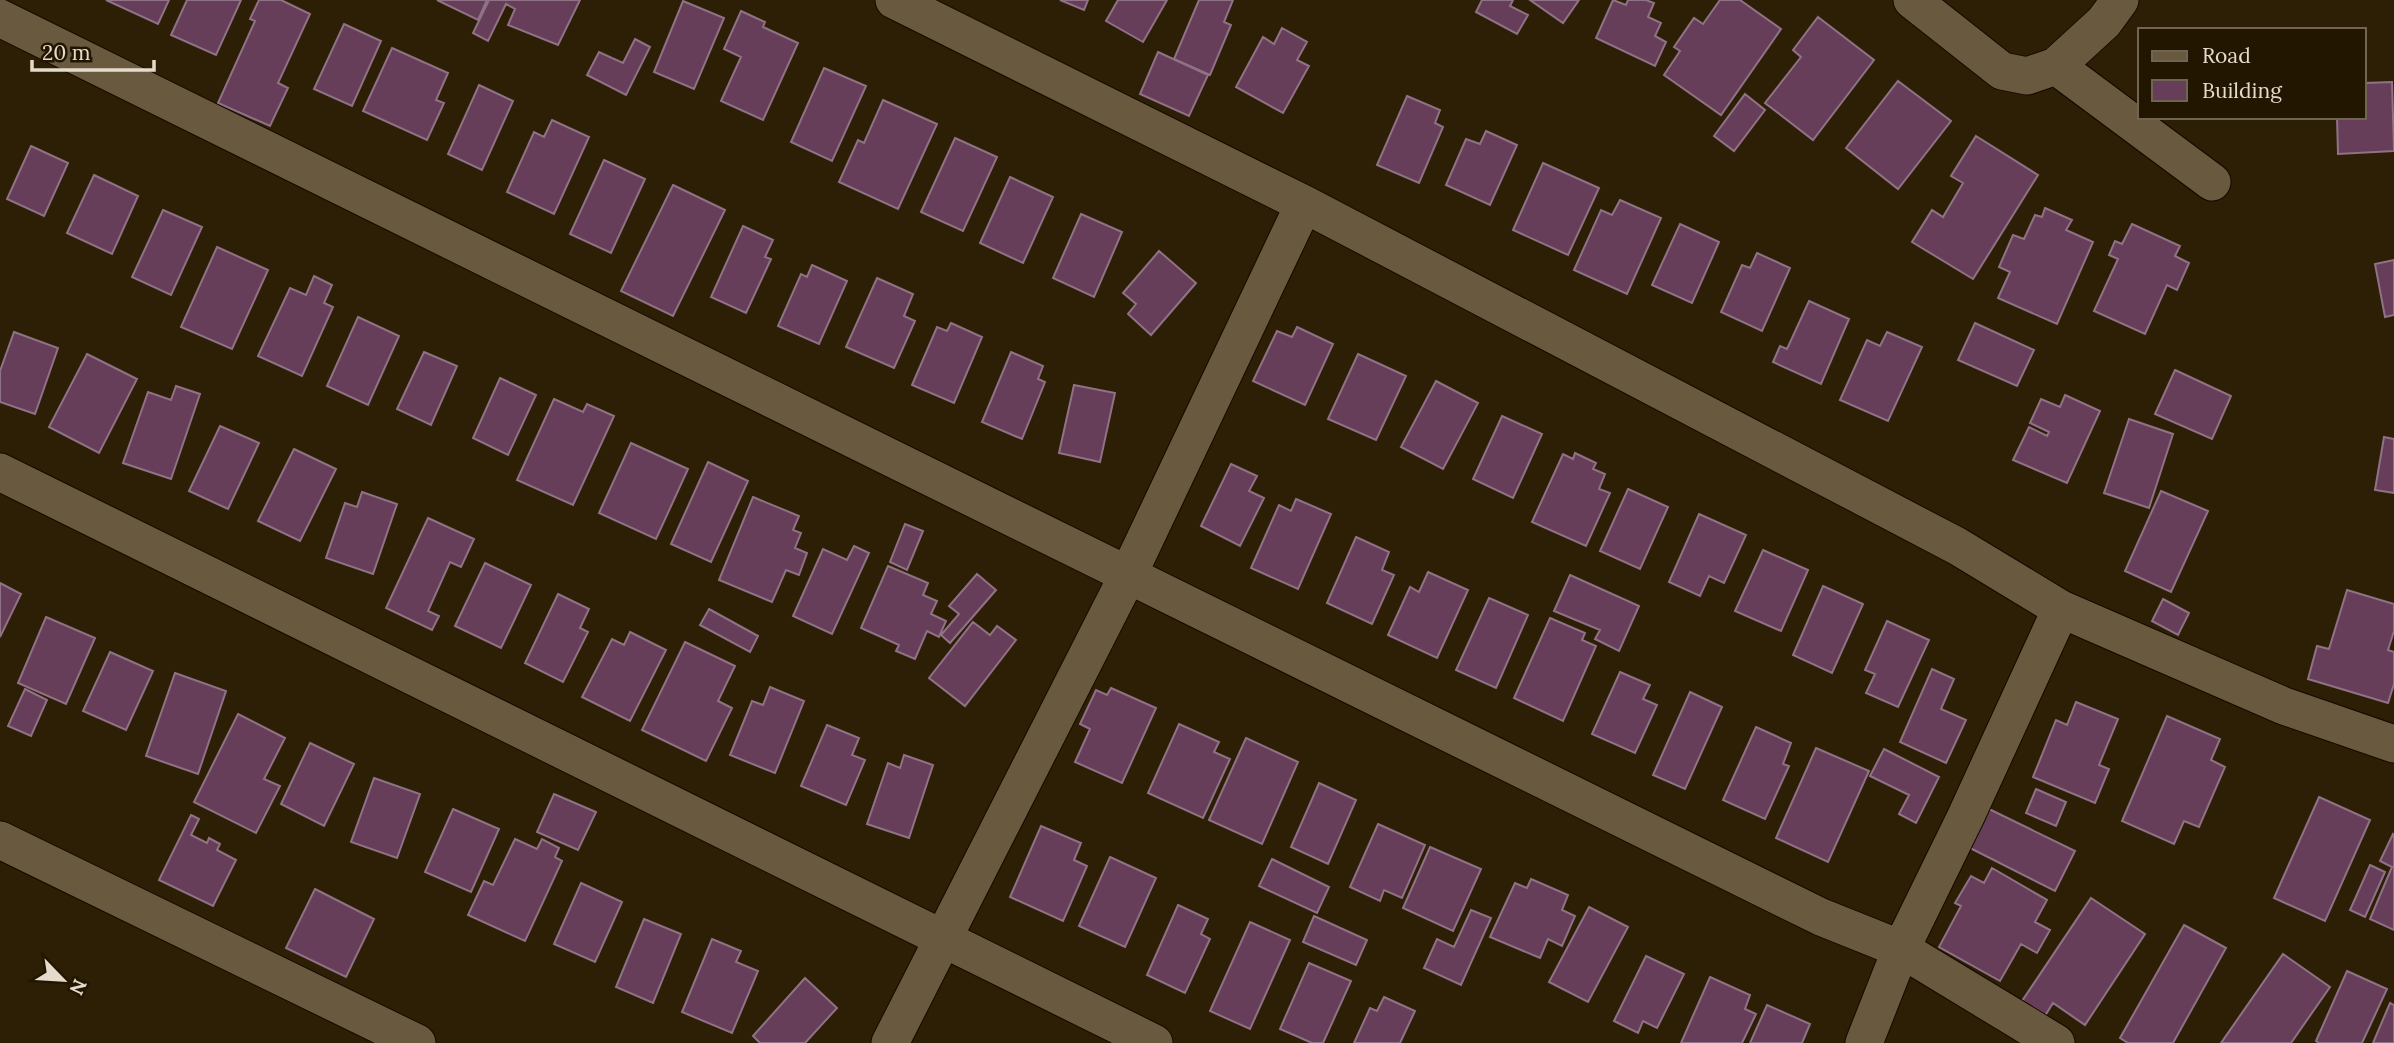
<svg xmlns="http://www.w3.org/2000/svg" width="2394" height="1043" font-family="Lora,serif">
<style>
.building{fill:#673e5a;stroke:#8f7285;stroke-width:2}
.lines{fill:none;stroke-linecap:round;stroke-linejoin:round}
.minor-casing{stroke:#150800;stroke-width:39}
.minor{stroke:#69593e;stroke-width:37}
</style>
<rect width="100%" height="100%" fill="#2d1f05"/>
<path class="building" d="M106 0H169L158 24Z
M187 0H241L216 55 171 35Z
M259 0H281L310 14 278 83 288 88 270 126 218 103 255 21 250 19Z
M437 0H487L478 20Z
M489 0H580L558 45 508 25 515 9 506 4 488 41 473 33Z
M1060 0H1088L1084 10Z
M1118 0H1167L1143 42 1106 21Z
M1199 0H1233L1224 22 1231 25 1210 75 1174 59Z
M1482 0H1513L1510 6 1528 15 1517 34 1476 12Z
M1530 0H1579L1563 23Z
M1613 0 1626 5 1628 0H1646L1654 3 1648 17 1661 23 1655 36 1666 42 1655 66 1596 38Z
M1720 0H1740L1781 29 1721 115 1664 75 1680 51 1674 47 1694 18 1703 24Z
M683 1 724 18 694 89 654 72Z
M741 11 765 22 763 27 798 43 763 120 721 101 741 57 724 49Z
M1818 17 1874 60 1813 140 1765 103 1801 57 1793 50Z
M344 24 381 41 352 106 314 89Z
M1282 28 1307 42 1297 60 1309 66 1283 113 1236 87 1263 37 1274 44Z
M635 39 650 47 626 95 587 75 599 52 623 63Z
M392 48 448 73 436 100 444 103 427 140 363 111Z
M1158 52 1208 75 1189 116 1140 94Z
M824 68 866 86 832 161 791 142Z
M1898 81 1951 121 1898 189 1846 148Z
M2392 82 2394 151 2338 154 2337 117H2364V83Z
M479 85 513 101 482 170 448 154Z
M1745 94 1765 110 1734 151 1714 136Z
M1407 96 1440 110 1435 123 1443 127 1419 183 1377 165Z
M883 100 937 124 898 209 839 182 858 140 864 143Z
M552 120 589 137 554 214 507 192 534 132 544 137Z
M1486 131 1517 145 1490 205 1446 185 1466 139 1480 144Z
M1976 136 2038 175 1973 279 1912 242 1932 210 1943 217 1963 183 1951 176Z
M955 138 997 157 963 231 921 212Z
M31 146 68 163 44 216 7 199Z
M604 160 645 179 611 253 570 234Z
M1543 163 1599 188 1568 255 1513 230Z
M94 175 138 196 112 254 67 233Z
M1010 177 1053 197 1023 263 980 243Z
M673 185 725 210 673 316 621 291Z
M1620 200 1661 218 1627 294 1574 270 1601 210 1612 215Z
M2045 208 2072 220 2066 230 2093 242 2057 324 1998 298 2010 272 1999 267 2013 235 2024 239 2035 215 2042 217Z
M163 210 202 227 171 295 132 277Z
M1081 214 1122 232 1094 297 1053 278Z
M1680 224 1719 242 1692 303 1652 285Z
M2132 224 2180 246 2175 256 2189 263 2177 290 2167 285 2145 334 2094 311 2118 259 2109 255 2115 241 2122 244Z
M743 226 773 240 765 257 771 259 746 313 711 297Z
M217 247 268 270 232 349 181 327Z
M1159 251 1196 283 1151 335 1128 314 1136 304 1123 293Z
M1757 253 1790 268 1762 331 1721 312 1742 265 1750 268Z
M2394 260V315L2385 317 2375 264Z
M812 265 847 281 819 344 778 326 801 274 807 277Z
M314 276 332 285 324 303 333 307 302 376 258 356 290 288 306 295Z
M877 278 913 294 904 316 915 321 894 368 846 347Z
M1809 301 1849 319 1821 384 1773 362 1780 346 1787 349Z
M358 317 399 336 368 405 327 386Z
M951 323 982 337 954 403 912 385 937 327 947 331Z
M1975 323 2034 350 2017 386 1958 360Z
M1297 327 1333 344 1305 405 1253 381 1277 331 1292 337Z
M14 332 58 348 35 414 0 402V371Z
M1887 332 1922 347 1888 421 1840 400 1867 340 1880 346Z
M424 352 457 366 431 425 397 409Z
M1011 352 1043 366 1038 379 1045 382 1022 439 982 422Z
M87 354 137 379 99 453 49 427Z
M1358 354 1406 376 1376 440 1328 419Z
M2175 370 2231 396 2212 439 2155 414Z
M500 378 536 395 508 455 473 438Z
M1436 381 1478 403 1443 469 1401 447Z
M1074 385 1115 393 1100 462 1059 453Z
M176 386 200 394 171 479 123 463 148 392 171 400Z
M2065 395 2100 411 2067 483 2013 460 2029 427 2047 436 2049 432 2030 423 2041 399 2060 407Z
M554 399 583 412 587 404 614 416 573 505 517 480Z
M1502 416 1542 434 1513 498 1473 479Z
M2129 419 2173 434 2149 508 2104 493Z
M220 426 259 443 228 509 189 491Z
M2384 437 2394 439V493L2375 490Z
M631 443 688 469 656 539 599 513Z
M294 449 336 469 300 541 258 521Z
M1575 453 1596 463 1593 469 1605 474 1599 489 1610 493 1586 546 1532 522 1563 454 1573 459Z
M708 462 748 481 711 562 671 544Z
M1231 464 1257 476 1249 491 1264 498 1240 546 1201 526Z
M1628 489 1668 507 1640 569 1600 551Z
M2161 491 2208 511 2171 592 2125 571Z
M362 492 397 504 373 574 326 558 345 503 357 507Z
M753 497 799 516 793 530 801 533 795 548 807 553 799 575 786 570 772 602 719 580Z
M1296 499 1331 514 1298 589 1251 568 1279 505 1291 511Z
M1699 514 1746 535 1724 583 1709 576 1700 596 1669 582Z
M428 518 474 539 461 567 450 562 428 611 439 616 432 630 386 608Z
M905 524 923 531 907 570 890 562Z
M1356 537 1389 552 1382 570 1394 575 1372 624 1327 603Z
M854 546 869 553 832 634 793 616 823 549 847 560Z
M1763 550 1808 570 1781 631 1735 611Z
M485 563 531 585 501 648 455 626Z
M888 566 928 583 923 595 937 601 931 614 946 621 939 637 927 631 915 659 896 651 899 645 861 628Z
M1428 572 1468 590 1437 658 1388 635 1410 587 1419 592Z
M977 574 996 590 950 643 941 635 959 614 949 606Z
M1570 575 1639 606 1619 651 1595 639 1600 630 1554 611Z
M0 583 21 594 0 637Z
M1823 586 1863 604 1832 673 1793 655Z
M2347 590 2394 604V631L2388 650 2394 652V684L2388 703 2308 679 2317 646 2329 649Z
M558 594 589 609 580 628 588 632 563 682 525 663Z
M1489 598 1528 615 1496 688 1456 670Z
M2163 599 2189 613 2178 635 2152 621Z
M709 609 758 636 750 652 700 625Z
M46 617 95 638 66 704 18 683Z
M1550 618 1585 633 1582 640 1596 646 1563 721 1514 698Z
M1887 621 1929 640 1898 707 1866 693 1875 674 1865 670Z
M973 622 990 635 997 626 1016 640 965 706 929 678Z
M630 632 666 650 630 721 582 697 612 639 624 645Z
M685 642 735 666 718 701 732 708 706 761 642 730Z
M110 652 153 671 126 730 83 711Z
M1932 669 1954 679 1941 709 1966 720 1946 763 1900 742Z
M1620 672 1650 685 1643 699 1657 705 1635 753 1592 734Z
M175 673 226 691 198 774 146 756Z
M770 687 804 701 775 773 730 755 752 701 763 705Z
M1111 688 1156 708 1122 783 1075 762 1090 729 1080 724 1096 690 1107 695Z
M25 689 47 700 31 736 8 726Z
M1690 692 1722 707 1685 789 1653 775Z
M2076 702 2118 719 2099 765 2109 769 2095 803 2033 777 2056 720 2067 725Z
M238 714 285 738 264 779 280 786 256 833 194 802Z
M2167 716 2220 739 2211 760 2225 767 2199 827 2184 821 2174 844 2122 821Z
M1179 724 1219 742 1214 752 1230 759 1203 818 1148 793Z
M827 725 859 738 852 755 865 760 846 805 801 786Z
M1756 727 1791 743 1783 764 1789 766 1765 819 1723 800Z
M1246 738 1298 762 1262 844 1209 820Z
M310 743 354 764 324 826 281 804Z
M1816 748 1869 771 1828 862 1776 838Z
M1884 749 1939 777 1916 823 1899 814 1909 795 1870 776Z
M904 755 933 765 909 838 867 824 888 763 900 768Z
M374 778 420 794 397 858 351 842Z
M1319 783 1356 800 1328 864 1291 847Z
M2036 789 2066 802 2056 826 2026 813Z
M554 794 596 812 578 850 537 832Z
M2319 797 2370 820 2325 921 2274 898Z
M453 809 499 829 471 892 425 872Z
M1989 809 2075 851 2055 891 1970 848Z
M191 815 199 819 191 835 207 843 209 838 220 844 217 850 236 860 213 906 159 880Z
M1378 824 1425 845 1402 898 1384 890 1380 901 1350 887Z
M1041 826 1081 843 1074 860 1087 866 1063 921 1010 897Z
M2393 834 2394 835V930L2370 919 2392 867 2380 861Z
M515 839 537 849 542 839 559 848 555 857 562 861 525 941 468 915 484 881 493 885Z
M1430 847 1481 869 1453 931 1403 908Z
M1110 857 1156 878 1125 947 1079 926Z
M1272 859 1329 887 1317 913 1259 886Z
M2370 865 2385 872 2365 917 2350 910Z
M1992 868 2047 900 2035 922 2050 930 2037 953 2021 944 2000 981 1939 947 1961 906 1955 903 1971 876 1984 883Z
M1531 879 1568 895 1562 910 1575 916 1562 946 1548 939 1540 958 1490 937 1515 883 1527 888Z
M581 883 622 902 595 962 554 944Z
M315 889 374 919 346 977 286 948Z
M2091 898 2145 934 2085 1025 2053 1003 2043 1019 2020 1004Z
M1178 905 1208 919 1201 934 1210 939 1185 993 1147 975Z
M1589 907 1628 927 1588 1002 1549 982Z
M1471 910 1491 918 1461 985 1424 968 1437 939 1454 947Z
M1314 916 1367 940 1356 965 1303 942Z
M644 919 681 934 653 1003 616 987Z
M1250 922 1290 940 1250 1029 1210 1011Z
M2184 925 2226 948 2173 1043H2128L2120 1038Z
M712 939 741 951 736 962 758 971 732 1033 682 1012Z
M2283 954 2330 987 2291 1043H2221Z
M1646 956 1684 974 1657 1028 1643 1021 1638 1033 1614 1021Z
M1309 963 1351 981 1323 1043H1312L1280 1029Z
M2347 971 2387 989 2362 1043H2319L2316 1041Z
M1710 977 1750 995 1745 1009 1756 1014 1742 1043H1681Z
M805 978 837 1008 805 1043H760L753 1036Z
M1384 997 1415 1011 1400 1043H1354L1370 1008 1377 1011Z
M2390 1003 2394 1005V1043H2373Z
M1767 1005 1810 1024 1802 1043H1750Z"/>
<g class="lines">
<g class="minor-casing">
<path id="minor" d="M1912 0 2002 71 2027 76 2056 66 2104 22 2120 0
M0 18 1821 917 1901 949 1966 816 2061 609 1957 546 1304 204 894 0
M2056 66 2212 182
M0 472 1154 1043
M2061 609 2284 706 2394 744
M0 840 417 1043
M890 1043 1129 573 1304 204
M1864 1043 1901 949 2056 1043"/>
</g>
<use href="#minor" class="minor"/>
</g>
<rect x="2138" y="28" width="228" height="91" fill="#231600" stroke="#706552" stroke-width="2"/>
<rect x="2152" y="51" width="35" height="10" fill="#69593e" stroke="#706552" stroke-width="2"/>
<text x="2202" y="63" font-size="21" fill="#e4dbcc">Road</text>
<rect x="2152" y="80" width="35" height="21" fill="#673e5a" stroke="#706552" stroke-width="2"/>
<text x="2202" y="98" font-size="21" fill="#e4dbcc">Building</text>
<g transform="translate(63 980) rotate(115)" stroke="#231600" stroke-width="5" paint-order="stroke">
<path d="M0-5L12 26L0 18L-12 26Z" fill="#e4dbcc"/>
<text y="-10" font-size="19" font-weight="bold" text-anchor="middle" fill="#e4dbcc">N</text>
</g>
<path d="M32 60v10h122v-10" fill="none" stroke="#e4dbcc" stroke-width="3.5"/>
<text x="42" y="60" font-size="21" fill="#e4dbcc" stroke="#231600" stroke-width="5" paint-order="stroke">20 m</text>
</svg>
